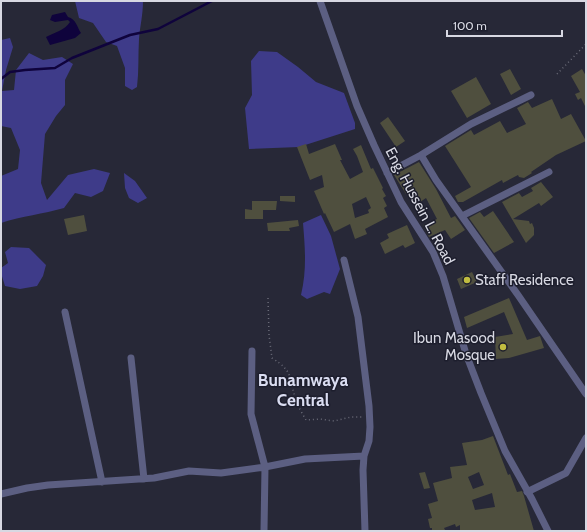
<svg xmlns="http://www.w3.org/2000/svg" width="587" height="532" font-family="Cabin,sans-serif">
<style>
.green{fill:#3e3b89}
.water{fill:#0f033c}
.lines{fill:none;stroke-linecap:round;stroke-linejoin:round}
.stream{stroke:#0f033c;stroke-width:2.5}
.building{fill:#4f4f3e;fill-rule:evenodd}
.path{stroke:#6a6b78;stroke-width:1.5;stroke-dasharray:1 3;stroke-linecap:butt}
.street{stroke:#5c5f82;stroke-width:7}
.poi-dot{fill:#c1bd40;stroke:#1d1e2d;stroke-width:1.5}
.labels{text-anchor:middle;dominant-baseline:central;stroke-width:3;stroke-linejoin:round;paint-order:stroke}
.street-label{font-size:15px;fill:#d7d8e2;stroke:#1d1e2d}
.poi-label{font-size:15px;fill:#d7d8e2;stroke:#1d1e2d;text-anchor:start}
.quarter-label{font-size:17px;font-weight:bold;fill:#daddf1;stroke:#1d1e2d}
</style>
<rect width="100%" height="100%" fill="#272837"/>
<path class="green" d="M75 1H143C143 15 140 26 139 39 138 55 139 71 137 87L132 90 125 86V68L117 46 106 42 93 23 79 18Z
M10 38 13 47 6 70 2 91 14 90 16 70 29 53 43 60 62 57 73 64 65 80V105L56 116 45 134 41 183 47 200 68 175 94 169 110 173 103 191 91 197 75 193 64 208C43 214 22 216 1 223V176L18 169 20 150 11 128 1 126V40Z
M259 51 277 52 298 67 316 82 344 93 355 123V129L299 147 249 149 245 108 252 95 251 61Z
M124 173 135 181 147 198 138 203 129 198 125 188Z
M321 215 331 236 340 269 330 294 324 292 307 299 301 295C307 269 305 248 303 223Z
M11 247 29 248 46 265 43 276 37 286 20 289 5 286 1 273V268L8 263 5 252Z"/>
<path class="water" d="M65 12 68 17C76 19 77 27 81 33L75 38 50 45 46 37C54 33 65 30 70 22L68 20 55 22 50 20 52 15Z"/>
<g class="lines">
<path class="stream" d="M1 79 10 72 25 70 55 68 72 58 130 35 158 29 212 1"/>
</g>
<path class="building" d="M510 69 521 89 511 95 500 74Z
M582 69 586 76V108L581 98 578 100 575 94 580 92 571 76Z
M476 77 491 104 467 118 451 91Z
M552 99 561 119 571 114 586 141 556 155 531 172 532 173 524 178 519 177 518 175 503 183 502 180 463 202H458L455 196 471 187 445 146 471 130 474 135 500 121 507 133 526 124 517 108 528 102 532 108Z
M388 117 405 141 396 147 380 123Z
M306 144 309 154 335 144 342 160H340L350 179 363 172 357 156 353 149 361 145 371 169 373 168 383 188 382 189 386 196 383 198 387 206 384 208 388 217 365 229 367 234 355 239 350 224 334 232 325 213 324 214 314 191 324 187 322 175 310 180 297 147ZM366 197 371 208 368 210 369 213 355 218 352 204Z
M419 162 436 189 451 218 455 216 465 230 451 239 445 230 429 237 423 225 437 219 426 198 417 204 408 192 406 194 394 175Z
M541 182 553 197 541 206 539 203 513 219 529 221 530 224 532 223 534 228V235L526 243 502 202 519 193 522 197 533 191 531 188Z
M280 196H295V202L280 201Z
M252 201H277L276 210H263V219H245V209L252 210Z
M493 211 514 242 494 253 469 218 480 212 484 217Z
M84 215 87 231 68 235 64 219Z
M298 220 299 226 289 228 290 231H268L267 223Z
M407 225 415 243 405 248 403 245 385 254 380 243 389 238 387 234Z
M472 272 477 282 461 289 457 279Z
M509 298 527 340 540 336 544 348 509 358 496 359 495 337 513 334 504 312 467 328 464 317Z
M493 436 508 475 510 474 517 492 522 491 524 496 534 531H460V525L456 527 455 524 444 528 445 530 432 531V528H430L428 519 432 518 428 504 438 501 433 483 452 478 450 467 467 465 462 443 482 440ZM479 472 484 485 473 489 468 477ZM492 493 495 507 475 510 472 500Z
M425 472 430 488 424 489 419 473Z"/>
<g class="lines">
<path class="path" d="M557 74 586 44
M268 298 269 335 272 358C294 372 288 376 295 397 297 405 302 413 306 420L320 419 334 421 351 417H362"/>
<path class="street" d="M320 1 357 106 374 145 401 202 433 252 443 276 466 354 481 393 505 451 532 499 548 531
M421 155 471 124 531 95
M387 173 421 155 436 180 518 295 586 394
M462 216 549 172
M344 260 358 317 369 406 370 427 369 441 364 456 363 470 365 531
M65 312 102 482
M252 351 251 414 265 467 264 531
M131 358 144 479
M527 492 566 473 586 438
M1 494 27 488 48 485 154 478 189 471 221 473 265 467 305 459 364 456"/>
</g>
<g class="poi-dot">
<circle cx="467" cy="280" r="4"/>
<circle cx="503" cy="347" r="4"/>
</g>
<g class="labels">
<g class="street-label">
<text transform="translate(420 206) rotate(62)">Eng. Hussein L. Road</text>
</g>
<g class="poi-label">
<text x="475" y="280">Staff Residence</text>
<text x="495" y="338" text-anchor="end">Ibun Masood<tspan x="495" dy="17">Mosque</tspan></text>
</g>
<g class="quarter-label">
<text x="303" y="380">Bunamwaya<tspan x="303" dy="20">Central</tspan></text>
</g>
</g>
<rect width="587" height="532" fill="none" stroke="#d7d8e2" stroke-width="4"/>
<path d="M447 30v6h115v-6" fill="none" stroke="#d7d8e2" stroke-width="2"/>
<text x="453" y="30" font-size="12" fill="#d7d8e2" stroke="#1d1e2d" stroke-width="3" paint-order="stroke">100 m</text>
</svg>
